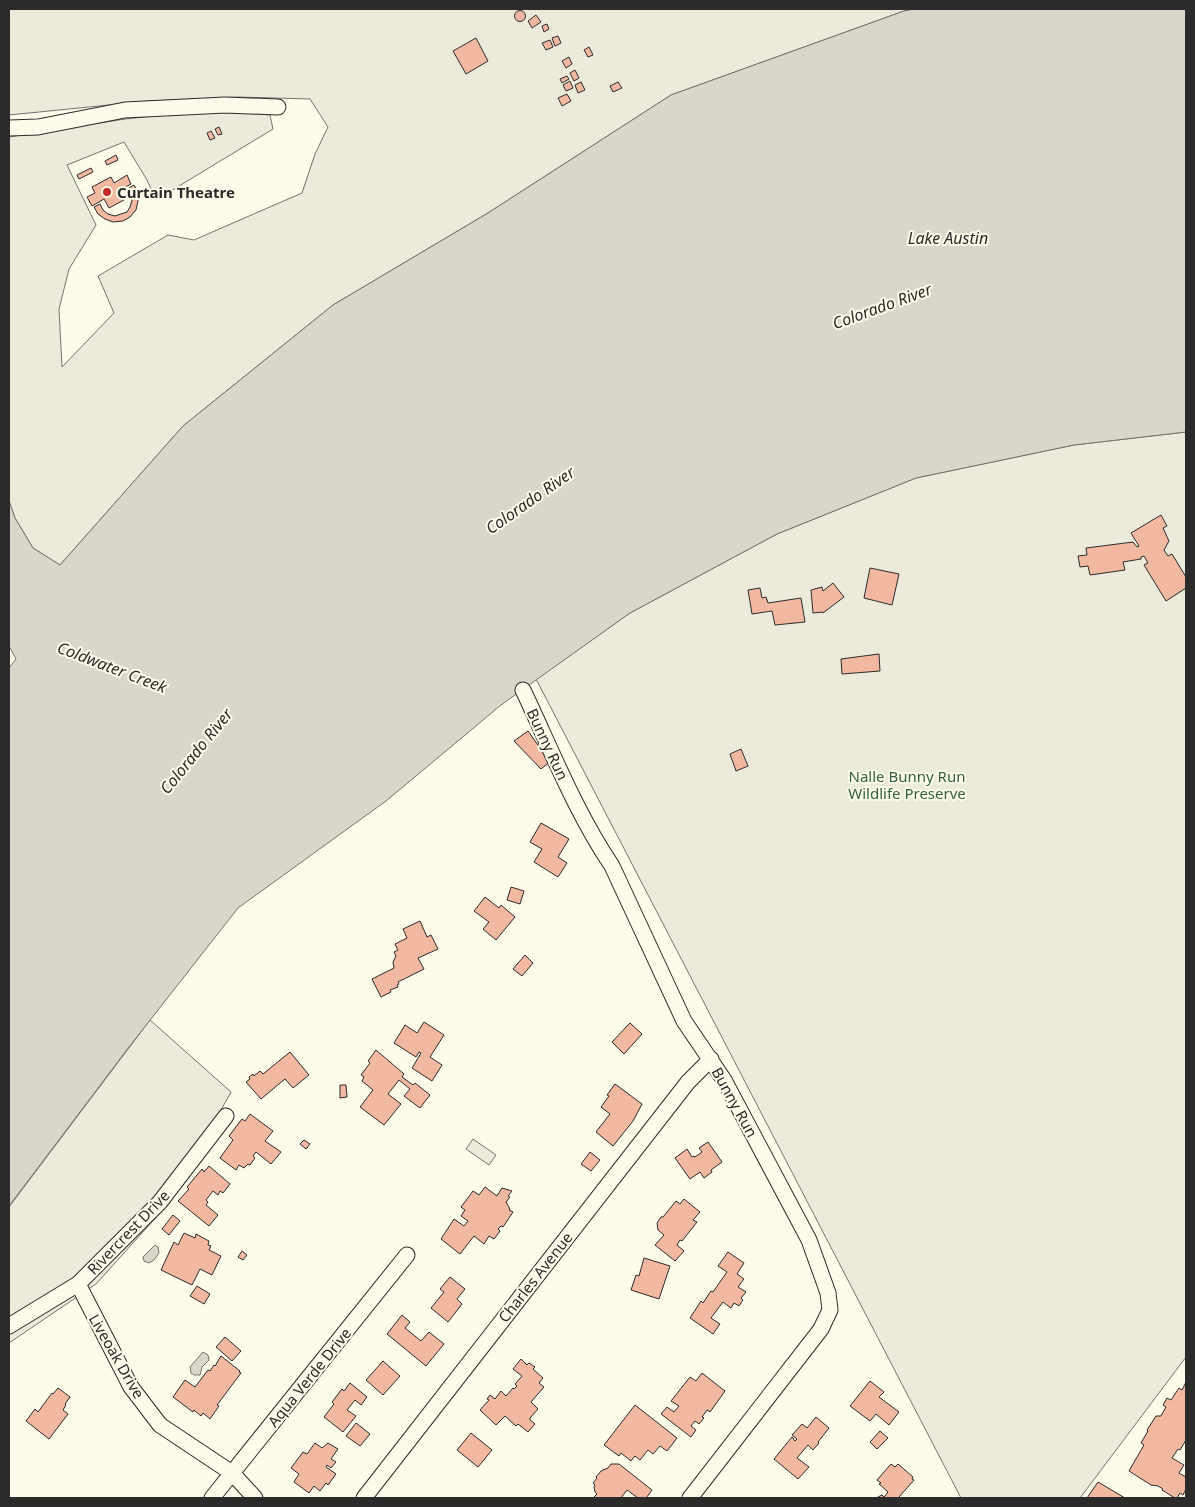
<svg xmlns="http://www.w3.org/2000/svg" width="1195" height="1507" font-family="'Noto Sans',sans-serif">
<style>
.green{fill:#ecebdb;stroke:#74746e}
.water{fill:#d8d7c9;stroke:#74746e}
.building{fill:#f2b8a0;stroke:#2b2b2b}
.lines{fill:none;stroke-linecap:round;stroke-linejoin:round}
.minor-casing{stroke:#2b2b2b;stroke-width:17}
.minor{stroke:#fdfbea;stroke-width:15}
.poi-dot{fill:#c62828;stroke:#fdfbea;stroke-width:2}
.labels{text-anchor:middle;dominant-baseline:central;stroke-width:4;stroke-linejoin:round;paint-order:stroke}
.poi-label{font-size:15px;font-weight:bold;fill:#2b2b2b;stroke:#fdfbea;text-anchor:start}
.street-label{font-size:15px;fill:#2b2b2b;stroke:#fdfbea}
.park-label{font-size:15px;fill:#34623c;stroke:#fdfbea}
.water-label{font-size:16px;font-style:italic;fill:#2b2b2b;stroke:#fdfbea}
</style>
<rect width="100%" height="100%" fill="#fdfbea"/>
<path class="green" d="M9 9H914L904 11 671 95 488 213 333 305 183 426 60 565 33 548 15 518 9 501V137L125 119 209 110 270 115 273 129 156 200 147 180 124 142 67 165 96 225 69 269 59 309 62 367 114 313 98 276 168 235 194 240 302 193 315 154 328 127 310 99 238 97 149 101 9 115Z
M1186 432V1357L1080 1498H961L536 679 630 613 777 534 916 478 1074 445Z
M150 1020 231 1092 170 1202 96 1284 9 1343V1207Z
M473 1139 496 1155 489 1165 466 1149Z"/>
<path class="water" d="M914 9H1186V432L1074 445 916 478 777 534 630 613 501 705 386 801 238 908 129 1047 9 1206V668L16 659 9 646V501L15 518 33 548 60 565 183 426 333 305 488 213 671 95 904 11Z
M155 1245 158 1247 159 1253 154 1260 149 1263 144 1261 143 1257Z
M203 1352 208 1355 209 1360 202 1367 200 1375H194L191 1373 190 1367Z"/>
<path class="building" d="M514.5 16a5.5 5.5 0 1 1 11 0a5.5 5.5 0 1 1-11 0Z
M536 15 541 22 532 28 528 21Z
M547 24 549 29 544 32 542 26Z
M558 36 561 43 555 46 552 38Z
M476 38 488 61 466 74 453 51Z
M550 40 553 47 546 50 542 43Z
M589 47 593 55 588 57 584 50Z
M569 57 572 64 566 68 562 61Z
M575 70 579 78 574 81 570 73Z
M567 76 569 79 562 83 560 79Z
M570 81 573 88 566 91 563 85Z
M581 82 585 90 578 93 575 85Z
M618 82 622 88 613 92 610 86Z
M567 94 571 101 562 106 558 98Z
M219 127 222 134 218 135 215 129Z
M211 131 215 138 210 140 207 133Z
M116 155 118 160 107 165 105 161Z
M91 168 93 172 79 179 77 175Z
M127 175 131 184 119 191 124 200 109 208 104 199 92 206 87 197 95 193 92 187 111 177 114 183Z
M134 185 138 192V201L136 210 130 217 123 221 113 222 105 219 98 214 94 207 100 204 103 210 108 214 115 216 127 212 130 207 132 200V194L129 188Z
M1161 515 1167 526 1163 528 1169 541 1164 550 1168 556 1172 554 1186 577V588L1166 601 1144 565 1148 563 1144 556 1141 557V559L1123 562 1125 570 1090 575 1088 566 1080 567 1078 556 1087 555 1086 548 1133 542 1137 547 1139 546 1131 533Z
M870 568 899 574 892 605 864 598Z
M833 583 844 597 823 613V612L813 613 811 590 822 587 823 591Z
M760 588 762 598 766 597 768 603 801 598 805 622 775 625 772 611 752 614 748 590Z
M879 654 880 671 842 674 841 659Z
M528 731 550 762 541 769 514 741Z
M741 749 748 766 736 771 730 754Z
M541 823 569 839 558 857 567 863 558 877 534 862 542 849 530 842Z
M511 887 524 891 520 904 507 900Z
M485 897 499 908 501 905 515 917 496 940 483 929 489 922 474 911Z
M420 921 427 937 431 935 438 949 418 958 424 969 398 982 399 984 397 985 398 987 390 990 391 992 381 997 372 979 394 968 393 962 396 956 394 952 398 950 395 944 407 938 403 929Z
M525 955 533 963 522 976 513 969Z
M424 1022 444 1035 430 1057 442 1065 432 1081 412 1068 421 1053 419 1052 416 1057 394 1043 405 1025 417 1033Z
M630 1023 642 1034 624 1054 612 1042Z
M376 1050 404 1074 402 1077 413 1085 415 1083 430 1095 420 1108 404 1096 410 1089 399 1080 388 1094 401 1104 384 1125 360 1107 373 1090 362 1081 364 1077 361 1075 370 1063 368 1061Z
M290 1052 309 1075 293 1088 285 1079 261 1099 246 1082 250 1079 249 1077 253 1074 254 1076 260 1071 263 1074Z
M615 1084 642 1104 633 1121 613 1146 596 1132 610 1114 601 1107 609 1096 607 1095Z
M340 1085H346L347 1097 340 1098Z
M250 1114 273 1131 265 1141 281 1152 271 1164 256 1152 253 1156 255 1158 250 1165 248 1164 244 1168 239 1165 236 1170 220 1158 233 1140 229 1136 242 1119 245 1121Z
M304 1140 310 1144 306 1149 300 1144Z
M708 1142 722 1162 711 1170 712 1172 704 1178 700 1172 690 1179 675 1158 687 1149 692 1157 694 1156 695 1157 702 1152 699 1148Z
M590 1152 600 1160 591 1171 581 1164Z
M209 1166 230 1184 223 1193 220 1191 218 1195 213 1191 206 1200 208 1202 206 1205 218 1215 209 1226 178 1201 189 1189 187 1187 202 1169 204 1172Z
M485 1187 497 1196 502 1188 512 1191 508 1196 510 1197 506 1202 510 1209 509 1210 513 1212 503 1227 501 1226 498 1229 500 1231 494 1239 489 1236 484 1244 474 1236 460 1254 441 1239 454 1219 464 1226 468 1221 461 1216 465 1210 461 1207 473 1191 479 1195Z
M684 1199 700 1212 693 1220 697 1222 682 1241 680 1240 677 1245 684 1251 675 1261 655 1245 664 1235 658 1230 657 1223 661 1217H663L676 1201 680 1204Z
M173 1215 180 1221 169 1235 162 1229Z
M184 1233 195 1238 196 1234 209 1241 208 1245 211 1246 209 1250 221 1256 212 1275 200 1269 192 1285 161 1270 174 1242 178 1245Z
M242 1251 247 1255 243 1260 238 1257Z
M728 1252 744 1263 737 1274 744 1279 738 1287 746 1292 741 1298 743 1300 739 1306 734 1303 731 1308 723 1302 711 1318 720 1324 713 1334 690 1318 701 1301 703 1303 711 1291 713 1292 727 1272 718 1266Z
M644 1258 670 1266 659 1299 631 1290 636 1275 639 1276Z
M450 1277 465 1289 457 1299 462 1304 448 1322 431 1308 444 1292 440 1289Z
M197 1286 210 1294 204 1304 190 1296Z
M402 1315 410 1322 405 1328 421 1341 429 1332 444 1344 426 1366 387 1334Z
M225 1337 241 1351 232 1361 216 1347Z
M221 1356 240 1371 239 1372 241 1373 217 1405 219 1406 210 1419 203 1413 201 1416 194 1410 193 1412 173 1397 185 1380 195 1387 208 1370 210 1371 214 1365 215 1366Z
M521 1359 527 1365 529 1363 535 1367 533 1369 543 1378 539 1383 544 1387 531 1402 538 1409 530 1418V1420L535 1424 528 1432 518 1424 516 1426 505 1416 496 1425 480 1410 489 1400 487 1399 490 1395 495 1399 501 1391 506 1396 513 1388 514 1389 517 1386 515 1384 522 1376 513 1369Z
M383 1361 400 1376 383 1395 366 1380Z
M702 1373 725 1391 710 1412 707 1410 702 1417 704 1418 699 1424 695 1421 691 1426 696 1430 691 1437 661 1414 667 1407 674 1412 679 1406 671 1401 690 1377 696 1381Z
M870 1381 884 1392 879 1397 899 1412 889 1425 876 1414 870 1421 850 1406Z
M1186 1382V1440L1180 1450 1178 1449 1172 1458 1184 1465 1179 1473 1186 1477V1489L1183 1495 1180 1493 1177 1498H1175L1162 1490 1163 1489 1158 1486 1151 1485 1129 1471 1144 1445 1141 1443 1148 1431 1147 1430 1156 1416H1161L1166 1407 1163 1405 1167 1398 1171 1400 1179 1388 1182 1390Z
M350 1383 367 1397 361 1405 355 1400 347 1410 356 1416 343 1432 324 1417 334 1404 332 1402 342 1389 344 1391Z
M58 1388 70 1397 65 1404 66 1405 63 1410 68 1414 49 1439 26 1421 35 1409 38 1412 52 1393 53 1394Z
M635 1405 677 1438 667 1451 660 1446 653 1454 648 1450 640 1460 635 1456 631 1461 621 1453 619 1456 604 1445Z
M816 1417 829 1428 818 1442 819 1443 813 1450 808 1445 797 1458 809 1467 798 1479 774 1459 792 1437 795 1441 797 1439 792 1435 802 1424 807 1428Z
M356 1423 370 1434 360 1446 346 1436Z
M880 1431 888 1438 877 1449 870 1442Z
M471 1433 492 1450 478 1467 457 1450Z
M315 1443 322 1448 328 1443 338 1449 331 1459 336 1462 331 1468 327 1465 326 1467 336 1474 328 1485 326 1483 320 1491 314 1486 309 1493 294 1482 299 1474 291 1468 303 1452 307 1454Z
M611 1464H619L652 1490 646 1498H638L627 1490 621 1498H593L597 1494 595 1492 594 1487 595 1485 593 1483 597 1478 596 1477 601 1471 608 1468Z
M891 1464 895 1467 898 1464 913 1477 912 1479 914 1480 899 1497 900 1498H876L882 1495 884 1497 888 1492 879 1484 881 1483 877 1480Z
M1098 1482 1125 1498H1087Z"/>
<g class="lines">
<g class="minor-casing">
<path id="minor" d="M9 128 38 127 125 110 225 105 278 107
M523 690C551 749 575 811 612 866L684 1021 724 1080 809 1240 828 1293 830 1310 821 1329 690 1498
M78 1284 131 1387 160 1425 232 1473 255 1498
M9 1326 78 1284 160 1202 226 1116
M212 1498 407 1255
M364 1498 688 1082 711 1059"/>
</g>
<use href="#minor" class="minor"/>
</g>
<circle class="poi-dot" cx="107" cy="192" r="5"/>
<g class="labels">
<g class="poi-label">
<text x="117" y="192">Curtain Theatre</text>
</g>
<g class="street-label">
<text transform="translate(548 744) rotate(65)">Bunny Run</text>
<text transform="translate(735 1102) rotate(61)">Bunny Run</text>
<text transform="translate(128 1232) rotate(-46)">Rivercrest Drive</text>
<text transform="translate(535 1277) rotate(-52)">Charles Avenue</text>
<text transform="translate(117 1356) rotate(60)">Liveoak Drive</text>
<text transform="translate(309 1377) rotate(-51)">Aqua Verde Drive</text>
</g>
<g class="park-label">
<text x="907" y="776">Nalle Bunny Run<tspan x="907" dy="17">Wildlife Preserve</tspan></text>
</g>
<g class="water-label">
<text x="948" y="238">Lake Austin</text>
<text transform="translate(882 306) rotate(-20)">Colorado River</text>
<text transform="translate(530 500) rotate(-35)">Colorado River</text>
<text transform="translate(112 667) rotate(21)">Coldwater Creek</text>
<text transform="translate(196 751) rotate(-51)">Colorado River</text>
</g>
</g>
<rect width="1195" height="1507" fill="none" stroke="#2b2b2b" stroke-width="20"/>
</svg>
